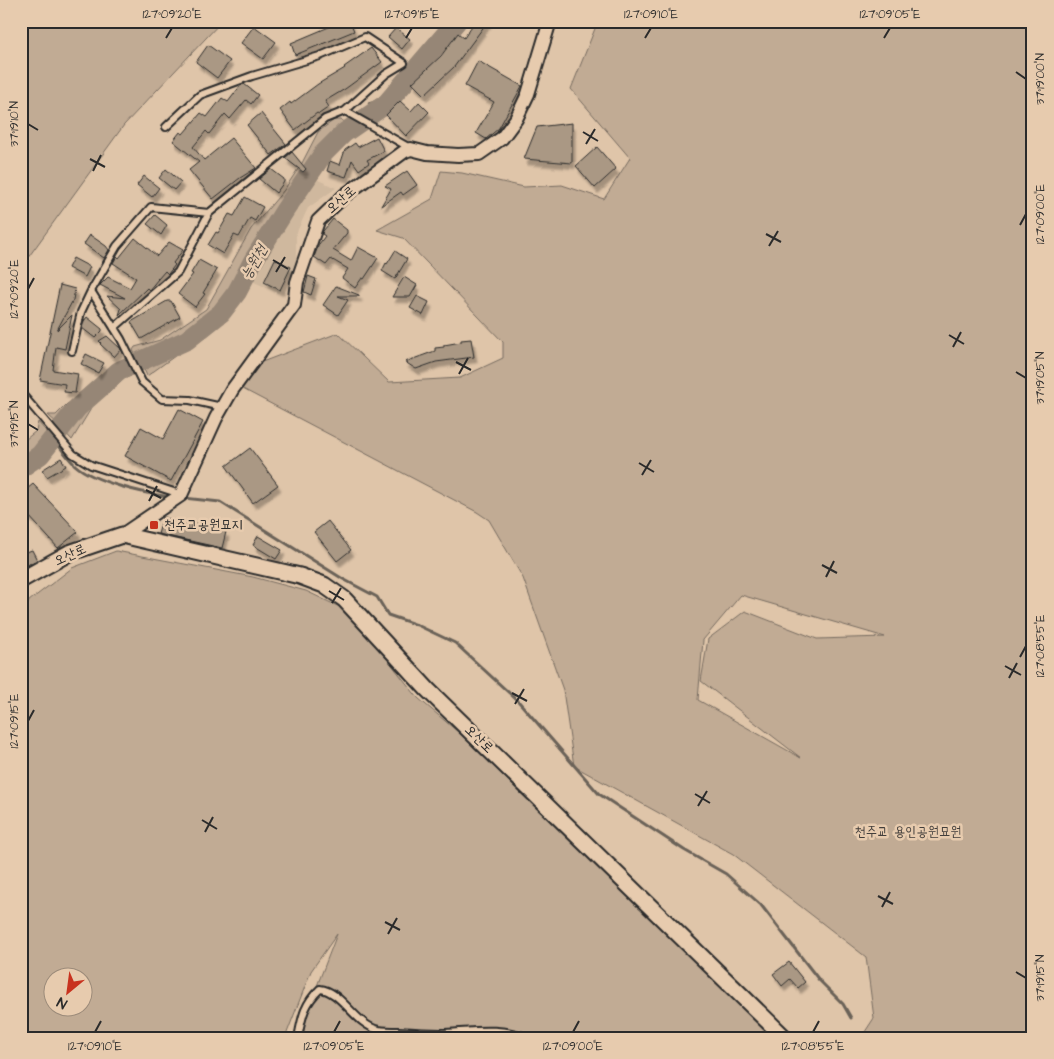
<svg xmlns="http://www.w3.org/2000/svg" width="1054" height="1059" font-family="'Architects Daughter','Poor Story',sans-serif">
<style>
.built{fill:#cfb89e}
.green{fill:#c1ab94;stroke:#766b60;fill-rule:evenodd}
.water{fill:#968676;stroke:#6b6258}
.lines{fill:none;stroke-linecap:round;stroke-linejoin:round}
.stream{stroke:#6b6258;stroke-width:3}
.river{stroke:#968676;stroke-width:20}
.building{fill:#aa9884;stroke:#2b2b2b;filter:url(#shadow)}
.service-casing{stroke:#2b2b2b;stroke-width:10}
.minor-casing{stroke:#2b2b2b;stroke-width:16}
.tertiary-casing{stroke:#2b2b2b;stroke-width:19}
.service{stroke:#e7cbae;stroke-width:6}
.minor{stroke:#e7cbae;stroke-width:12}
.tertiary{stroke:#e7cbae;stroke-width:15}
.ticks{fill:none;stroke:#2b2b2b;stroke-width:2}
.poi-dot{fill:#c8321e;stroke:#e7cbae;stroke-width:2}
.labels{text-anchor:middle;dominant-baseline:central;stroke-width:5;stroke-linejoin:round;paint-order:stroke}
.street-label{font-size:14px;fill:#2b2b2b;stroke:#e7cbae}
.poi-label{font-size:14px;fill:#2b2b2b;stroke:#e7cbae;text-anchor:start}
.park-label{font-size:14px;fill:#423e3b;stroke:#e7cbae}
.water-label{font-size:15px;font-style:italic;fill:#403d3a;stroke:#e7cbae}
.neatline{fill:none;stroke:#2b2b2b;stroke-width:2}
.ticks-label{font-size:12px;text-anchor:middle;fill:#2b2b2b}
</style>
<defs>
<filter id="shadow"><feDropShadow dx="3" dy="5.5" stdDeviation="1" flood-color="#0004"/></filter>
</defs>
<rect width="100%" height="100%" fill="#dfc5a9"/>
<filter id="ink" filterUnits="userSpaceOnUse"><feTurbulence type="fractalNoise" baseFrequency=".02" numOctaves="2"/><feDisplacementMap in="SourceGraphic" scale="10" xChannelSelector="R" yChannelSelector="G"/><feConvolveMatrix kernelMatrix="1 2 1 2 8 2 1 2 1" color-interpolation-filters="sRGB"/></filter>
<g filter="url(#ink)">
<path class="built" d="M314 178 336 188 308 208 296 234V267L278 293 252 281Z"/>
<path class="green" d="M21 21H222L124 125 22 266Z
M449 21H453L408 76 404 74 400 75Z
M459 21H467L437 55 407 84 409 79Z
M598 21H1033V1038H861L874 1018 866 957 733 854 574 766 563 690 523 578 489 520 477 512 241 388 262 362 338 333 389 382 460 378 503 358V342L403 238 377 230 432 199 441 171 462 173 524 187 562 185 604 199 630 158 571 89ZM741 595 885 637 817 639 745 611 708 639 701 681 801 758 698 700 703 640Z
M334 120H341L351 125 341 132 318 156 252 260 235 290 219 312 187 338 138 361 133 350 135 347 160 340 206 309 251 229 284 190 302 163 318 132Z
M355 126 361 129 348 135 319 163 283 217 255 265 249 282 222 318 193 343 147 376 141 363 187 342 223 313 239 292 254 261 286 211 324 155 345 133Z
M125 361 127 366 119 371 77 407 61 427 48 415H56L67 404 87 393 115 366Z
M129 368 131 376 116 382 105 393 92 407 72 440 62 429C77 410 106 377 129 368Z
M38 422 52 438 21 465V443L36 431Z
M116 551 253 577 306 591 350 612 418 698 458 732 527 799 537 795 785 1038H297L337 934 311 971 285 1038H21V620L29 601 72 568ZM52 976H82V1006H52Z"/>
<path class="water" d="M400 76 409 77 404 85 377 118 368 103C379 101 396 86 400 76Z"/>
<g class="lines">
<path class="stream" d="M53 438C60 447 67 457 75 465 94 482 145 494 171 497
M184 498 220 502 343 579 377 597 388 615 417 625 455 643 519 702 599 794 684 850 726 874 761 905 819 980 843 1004 851 1018"/>
<path class="river" d="M21 468 40 455 77 408 119 371 187 340 221 313 237 292 253 261 285 210 323 154 344 133 386 104 457 21"/>
</g>
<path class="building" d="M343 21H350L354 31 295 55 291 43Z
M475 21H488L454 67 424 95 412 83 441 56 458 33 464 38Z
M254 26 276 42 263 59 241 43Z
M396 28 410 39 402 49 388 37Z
M208 45 230 61 217 78 196 62Z
M371 48 382 62 345 89 325 101 329 107 319 114 317 113 295 130 280 110 290 102 291 104 318 84 345 68 344 67Z
M478 61 522 86 499 128 486 139 476 133 494 102 465 86Z
M244 84 258 95 251 104 246 100 230 119 225 114 209 134 206 131 193 147 204 160 231 138 256 168 240 178 213 199 189 170 199 162 173 141 180 132 183 134 201 113 207 117 222 98 228 102 241 85Z
M400 101 411 111 419 102 429 112 406 136 386 115Z
M261 113 286 144 271 155 247 125Z
M572 123V163L524 159 537 127Z
M377 137 384 151 367 160 369 163 359 170 352 160 346 177 327 171 330 161 340 165 345 150 355 143 358 147Z
M597 147 616 169 595 188 576 166Z
M292 152 306 169 303 172 285 158Z
M166 169 181 182 174 190 159 178Z
M271 169 284 179V182L276 193 259 179Z
M407 171 417 185 403 195 401 192 381 206 391 189 385 186Z
M144 176 159 188 152 197 137 185Z
M245 197 263 207 255 221 250 218 239 237 234 235 223 254 208 245 216 232 218 233 229 214 234 216Z
M155 215 167 225 161 235 147 224Z
M333 219 347 230V233L333 250 351 261 358 247 378 258 364 279 362 278 355 288 342 278 348 269 331 259 326 265 314 257 319 244 325 236 322 234 323 231Z
M90 235 106 246 109 250 104 258 84 244Z
M135 238 157 256 169 242 183 250 173 263 175 265 168 274 165 271 158 279 157 278 158 279 149 290 147 288 119 315 121 309 107 296 125 298 100 285 108 277 130 288 136 278 113 263 117 256 119 258Z
M395 251 407 259 395 279 382 271 386 263 387 264Z
M73 258 90 267 85 277 68 268Z
M275 259 291 267 280 290 264 282Z
M199 260 217 270 203 293 205 294 195 307 178 294 193 274 191 273Z
M308 276 316 279 311 295 304 292Z
M404 277 417 285 410 297H392Z
M60 285 75 289 73 300 57 330 72 315 65 349 56 347 53 370 78 374 75 393 64 392 65 384 40 380Z
M336 286 359 295V296H338L348 300 338 315 323 305Z
M417 296 429 302 423 315 410 308Z
M167 301H171L180 317 141 339 131 322Z
M87 317 102 329V331L95 338 82 328 84 321Z
M107 336 121 349 114 357 100 344 101 343 99 341Z
M471 339 474 357 436 362 416 369 405 362 435 351V348L444 347V345L461 342V340Z
M86 354 104 363 98 373 81 364Z
M179 409 203 422 171 481 125 456 141 427 163 439Z
M250 448 278 485 253 503 226 466Z
M61 458 66 466 47 477 42 470Z
M33 484 78 532 58 548 28 515 21 522V494Z
M163 517 192 526 193 523 226 532 222 548 158 534Z
M328 521 351 550 337 561 314 532Z
M258 536 282 550 276 559 253 545Z
M32 550 37 560 21 568V554Z
M789 962 805 982 798 988 790 979 782 986 773 974Z"/>
<g class="lines">
<g class="service-casing">
<path id="service" d="M345 111 410 148
M209 213 151 207 117 246 91 291 121 339 142 382 162 399 190 400 222 407
M114 328 178 272 209 213 325 119 345 111 386 74 404 63 365 37 320 56 252 76 200 95 166 127
M72 351 81 312 91 291
M21 393 73 454 91 465 180 494
M298 1038C302 1017 304 1004 320 989 342 991 355 1025 379 1030 385 1031 392 1031 398 1031 412 1032 427 1033 441 1033 470 1032 500 1026 528 1038"/>
</g>
<g class="minor-casing">
<path id="minor" d="M122 535 181 495 216 418 232 390 294 305 297 282 318 221 345 195 405 151 411 149 427 153 458 155 479 154 502 138 516 119 528 94 550 21"/>
</g>
<g class="tertiary-casing">
<path id="tertiary" d="M21 580 69 553 122 535 300 576 324 585 344 599 428 690 785 1038"/>
</g>
<use href="#service" class="service"/>
<use href="#minor" class="minor"/>
<use href="#tertiary" class="tertiary"/>
</g>
</g>
<path class="ticks" d="M166 38 172 28M406 38 412 28M645 38 651 28M884 38 890 28M1016 72 1026 79M28 124 38 130M583 132 598 141M586 144 595 129M90 159 105 167M93 171 101 155M1020 225 1026 214M766 234 781 242M769 246 778 231M273 260 288 269M276 272 285 257M28 289 34 278M949 335 964 344M953 347 961 332M456 362 471 370M1016 372 1026 378M459 374 468 358M28 424 38 430M639 463 654 472M642 475 651 460M146 490 161 498M149 501 157 486M822 565 837 573M826 577 834 561M329 591 344 600M332 603 341 588M1020 657 1026 646M1005 666 1021 675M1009 678 1017 663M512 693 527 701M515 704 524 689M28 721 34 710M695 794 710 803M698 806 707 791M202 820 217 829M205 832 213 817M878 896 893 904M882 907 890 892M385 922 400 930M388 934 397 918M1016 972 1026 978M95 1032 101 1021M334 1032 340 1021M573 1032 579 1021M813 1032 819 1021"/>
<rect class="poi-dot" x="149" y="520" width="10" height="10" rx="2.5"/>
<g class="labels">
<g class="street-label">
<text transform="translate(341 200) rotate(-41)">오산로</text>
<text transform="translate(70 555) rotate(-25)">오산로</text>
<text transform="translate(479 739) rotate(44)">오산로</text>
</g>
<g class="poi-label">
<text x="164" y="525">천주교공원묘지</text>
</g>
<g class="park-label">
<text x="908" y="832">천주교 용인공원묘원</text>
</g>
<g class="water-label">
<text transform="translate(254 262) rotate(-60)">능원천</text>
</g>
</g>
<rect width="1054" height="1059" fill="none" stroke="#e7cbae" stroke-width="55"/>
<g transform="translate(68 992) rotate(209)"><circle r="24" fill="#e7cbae" stroke="#9c8b7a"/>
<path d="M0-4L9 19L0 12L-9 19Z" fill="#c8321e"/>
<text y="-8" font-size="14" font-weight="bold" text-anchor="middle" fill="#2b2b2b">N</text>
</g>
<rect x="28" y="28" width="998" height="1004" class="neatline"/>
<g class="ticks-label">
<text x="172" y="18">127°09'20"E</text>
<text x="412" y="18">127°09'15"E</text>
<text x="651" y="18">127°09'10"E</text>
<text x="890" y="18">127°09'05"E</text>
<text transform="translate(1040 79) rotate(-90)" y="4">37°19'00"N</text>
<text transform="translate(14 124) rotate(-90)" y="4">37°19'10"N</text>
<text transform="translate(1040 214) rotate(-90)" y="4">127°09'00"E</text>
<text transform="translate(14 289) rotate(-90)" y="4">127°09'20"E</text>
<text transform="translate(1040 378) rotate(-90)" y="4">37°19'05"N</text>
<text transform="translate(14 424) rotate(-90)" y="4">37°19'15"N</text>
<text transform="translate(1040 646) rotate(-90)" y="4">127°08'55"E</text>
<text transform="translate(14 721) rotate(-90)" y="4">127°09'15"E</text>
<text transform="translate(1040 978) rotate(-90)" y="4">37°19'15"N</text>
<text x="95" y="1050">127°09'10"E</text>
<text x="334" y="1050">127°09'05"E</text>
<text x="573" y="1050">127°09'00"E</text>
<text x="813" y="1050">127°08'55"E</text>
</g>
</svg>
